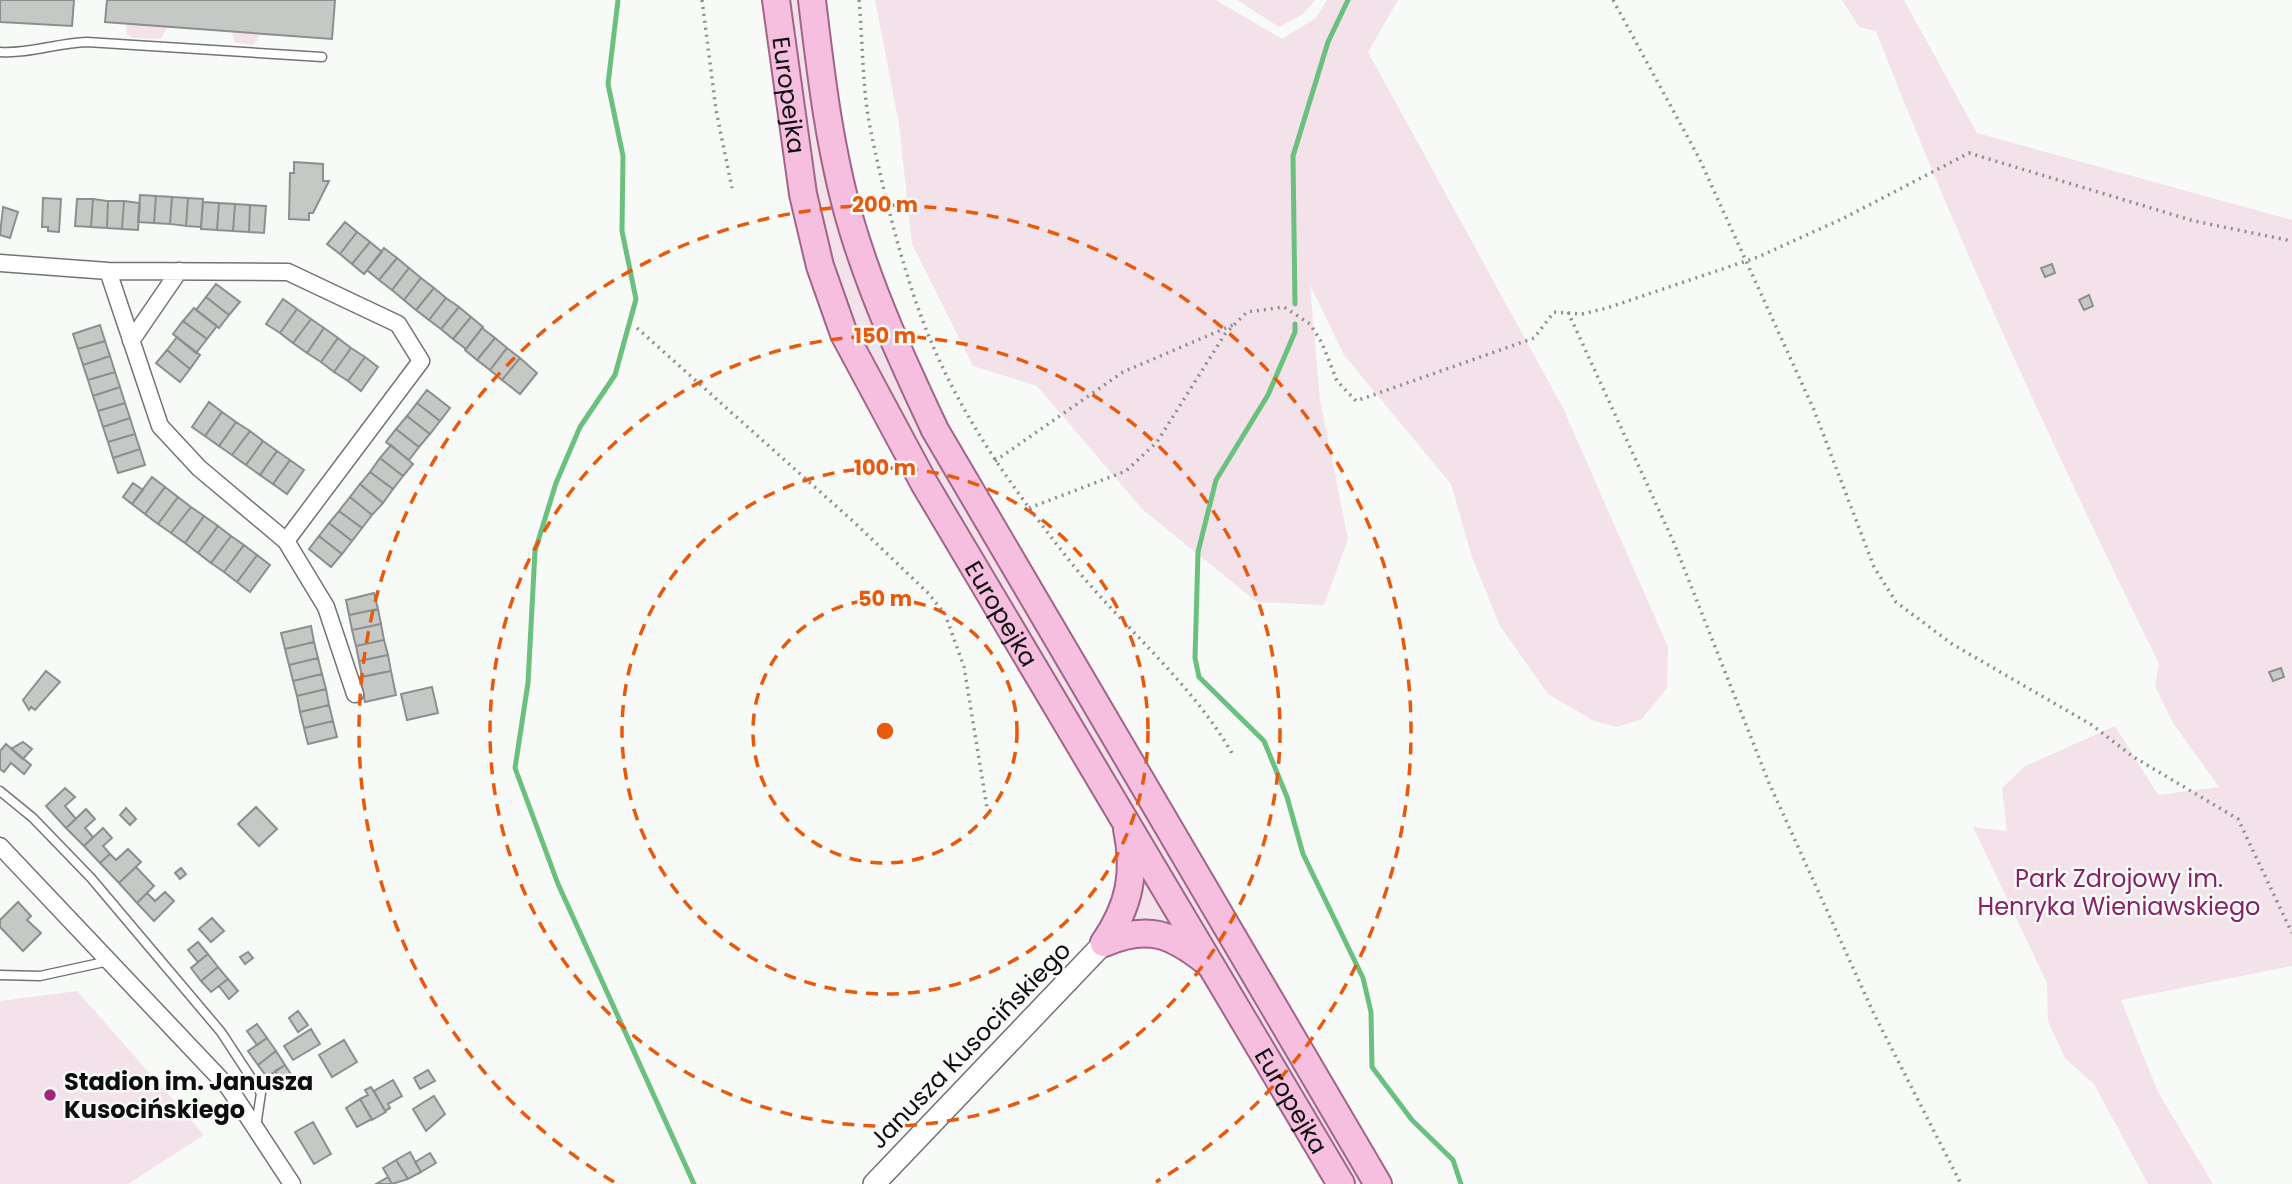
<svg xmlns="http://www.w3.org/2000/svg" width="2292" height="1184" font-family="Poppins,sans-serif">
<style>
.green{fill:#f4e2eb}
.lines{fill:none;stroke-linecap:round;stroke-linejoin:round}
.stream{stroke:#6cc07f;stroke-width:5}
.building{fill:#c6c8c6;stroke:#8c8f8d;stroke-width:2}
.service-casing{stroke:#727573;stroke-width:11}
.minor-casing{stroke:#727573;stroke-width:19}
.tertiary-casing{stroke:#727573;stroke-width:24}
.primary-casing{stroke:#a16588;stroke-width:30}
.path{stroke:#8d8f8d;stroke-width:3.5;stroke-dasharray:2 5;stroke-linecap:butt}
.service{stroke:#fff;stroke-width:8}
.minor{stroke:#fff;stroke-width:16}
.tertiary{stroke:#fff;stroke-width:21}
.primary{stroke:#f6bfdf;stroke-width:26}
.ring{fill:none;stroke:#e8590c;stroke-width:3.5;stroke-dasharray:12 9}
.poi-dot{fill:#a22579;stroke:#f7faf7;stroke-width:2.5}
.labels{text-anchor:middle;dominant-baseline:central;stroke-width:5;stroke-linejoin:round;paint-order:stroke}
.street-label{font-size:24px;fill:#0d0e0d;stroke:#f7faf7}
.park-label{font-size:24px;fill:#826;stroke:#f7faf7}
.poi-label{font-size:24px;font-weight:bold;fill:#0d0e0d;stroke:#f7faf7;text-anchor:start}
.centre{fill:#e8590c;stroke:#f7faf7;stroke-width:3.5}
.ring-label{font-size:21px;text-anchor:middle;font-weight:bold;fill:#e8590c;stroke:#f7faf7;stroke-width:5;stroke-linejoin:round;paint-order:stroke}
</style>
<rect width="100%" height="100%" fill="#f7faf7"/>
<path class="green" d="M786 0H800L865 304 917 421 1365 1184H1353L942 490 853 324 827 244 815 192Z
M875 0H1216L1282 39 1316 18 1327 0H1398L1368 52 1563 408 1668 647 1667 688 1642 719 1617 727 1594 721 1548 694 1500 626 1472 557 1451 484 1344 355 1310 285 1320 400 1348 539 1324 605 1257 602 1142 509 1037 386 973 366 912 244 899 124Z
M1237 0H1315L1303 14 1279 27Z
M1842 0H1904L1977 133 2292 220V966L2121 1000 2158 1092 2213 1184H2148L2094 1084 2065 1058 2048 1021 2047 983 1973 827 2007 831 2002 788 2025 766 2115 726 2158 795 2219 787 2173 723 2155 686 2159 664C2057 456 1960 247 1876 31L1859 27Z
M126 24 166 27H167L161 39 133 38 127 34Z
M232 32 259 34 257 41 252 45 234 42Z
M1140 872 1179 930 1126 921Z
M77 991 204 1135 128 1184H0V1001Z"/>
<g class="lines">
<path class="stream" d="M618 0 608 84 623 156 622 231 636 299 615 375 580 427 556 483 535 551 528 683 515 768 558 884 694 1184
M1295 304 1293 156 1328 42 1348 0
M1295 324V332L1268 395 1216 480 1198 552 1195 658 1199 677 1264 741 1287 797 1303 854 1363 978 1371 1012 1372 1067 1412 1120 1453 1160 1461 1184"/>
</g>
<path class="building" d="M0 0H74L72 26 0 22Z
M107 0H335L332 39 105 22Z
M294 162 323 164V181H329L313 213H309V220L289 219 290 173H294Z
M140 195 156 196 154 223 138 222Z
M156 196 172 197 170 224 154 223Z
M172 197 188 198 186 226 170 224Z
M43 198 61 199 59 232 48 231V227H42Z
M188 198 203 199 201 227 186 226Z
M77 199H93L91 227 75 226Z
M93 199 108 201 107 228 91 227Z
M108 201H124L122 229 107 228Z
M124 201 140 203 138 230 122 229Z
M203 202 219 203 217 230 201 229Z
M219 203 235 204 233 231 217 230Z
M235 204 250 205 249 232 233 231Z
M250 205 266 206 264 233 249 232Z
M3 207 18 212 10 238 0 235Z
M345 222 357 232 340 254 327 244Z
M357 232 370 242 352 264 340 254Z
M370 242 382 252 364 274 352 264Z
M384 248 397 258 379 280 367 270Z
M397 258 409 268 392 290 379 280Z
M2052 264 2055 273 2045 277 2041 268Z
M409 268 421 278 404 300 392 290Z
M421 278 434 288 416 310 404 300Z
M216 284 240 302 229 315 206 297Z
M434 288 446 298 429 320 416 310Z
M2089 295 2093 306 2084 310 2079 300Z
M206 297 229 315 219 328 196 310Z
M446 298 459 307 441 329 429 320Z
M283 299 297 309 280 333 266 324Z
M459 307 471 317 453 339 441 329Z
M194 308 217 326 207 339 183 321Z
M297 309 311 319 293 343 280 333Z
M471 317 483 327 466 349 453 339Z
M311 319 324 328 307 353 293 343Z
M183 321 207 339 196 353 173 334Z
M100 325 105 341 78 349 73 334Z
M324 328 338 338 321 362 307 353Z
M482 328 495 338 477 360 465 350Z
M177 337 200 355 190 369 167 350Z
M338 338 351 348 334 372 321 362Z
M495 338 507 348 490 370 477 360Z
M105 341 110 356 83 365 78 349Z
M351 348 365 357 348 381 334 372Z
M507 348 520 358 502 380 490 370Z
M167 350 190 369 180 382 156 363Z
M110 356 115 372 88 380 83 365Z
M365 357 378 367 361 391 348 381Z
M520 358 537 373 520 394 502 380Z
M115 372 120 387 93 396 88 380Z
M120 387 125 403 98 411 93 396Z
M427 390 450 408 440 421 417 403Z
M209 402 222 412 205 436 192 427Z
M125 403 130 418 103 427 98 411Z
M417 403 440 421 430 434 407 416Z
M222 412 236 422 219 446 205 436Z
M407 416 430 434 419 447 396 429Z
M130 418 135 434 108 442 103 427Z
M236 422 250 431 232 455 219 446Z
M396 429 419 447 409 460 386 442Z
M250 431 263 441 246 465 232 455Z
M135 434 140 449 113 458 108 442Z
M263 441 277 451 260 475 246 465Z
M391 445 413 464 403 476 380 458Z
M140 449 145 465 118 473 113 458Z
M277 451 290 460 273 484 260 475Z
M380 458 403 476 393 489 370 472Z
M290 460 304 470 287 494 273 484Z
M370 472 393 489 383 503 360 484Z
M152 477 165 487 145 514 132 504Z
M133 483 143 490 132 504 123 497Z
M360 484 383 503 372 515 350 497Z
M165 487 178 497 158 524 145 514Z
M178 497 191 507 171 533 158 524Z
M350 497 372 515 362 528 339 511Z
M191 507 204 516 185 543 171 533Z
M339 511 362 528 352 541 329 523Z
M204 516 218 526 198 553 185 543Z
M329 523 352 541 342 554 319 536Z
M218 526 231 536 211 563 198 553Z
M231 536 244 545 224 572 211 563Z
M319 536 342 554 331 567 309 549Z
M244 545 257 555 237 582 224 572Z
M257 555 270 565 250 592 237 582Z
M374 593 378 609 349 615 346 600Z
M378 609 381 624 352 630 349 615Z
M381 624 384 640 356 646 352 630Z
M311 626 314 642 285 649 281 633Z
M384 640 388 655 359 661 356 646Z
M314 642 318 658 289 665 285 649Z
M388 655 391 671 362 677 359 661Z
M318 658 322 674 293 681 289 665Z
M2281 668 2284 677 2273 681 2269 672Z
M46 671 60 682 35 710 31 707 29 710 23 700Z
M391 671 396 695 365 702 360 677Z
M322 674 326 689 297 696 293 681Z
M432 687 438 713 407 720 401 694Z
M326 689 329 705 300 712 297 696Z
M329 705 333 721 304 728 300 712Z
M333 721 337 737 308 744 304 728Z
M23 742 32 749 23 759 11 749Z
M6 744 31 765 24 774 11 763 4 772 0 769V751Z
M65 788 75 797 65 806 76 819 66 828 46 806Z
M256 807 277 829 259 846 238 824Z
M126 808 136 819 130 825 120 815Z
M86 809 95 819 85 828 93 837 84 846 66 828Z
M103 828 112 838 103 846 110 854 100 863 84 846Z
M128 849 141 862 119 883 100 863 110 854 116 860Z
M136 867 154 886 137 903 119 883Z
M181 868 186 874 180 879 175 873Z
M165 892 174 901 154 921 137 903 147 893 155 901Z
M18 902 31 916 27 920 41 933 23 951 0 927V920Z
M212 918 224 931 211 942 199 929Z
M198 942 208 954 198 962 188 950Z
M248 952 253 958 245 964 240 957Z
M208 954 218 967 201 981 191 968Z
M218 967 228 979 211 992 201 981Z
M228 979 238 991 229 999 219 986Z
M298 1011 308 1025 298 1032 289 1018Z
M257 1024 267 1038 257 1045 247 1031Z
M311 1029 320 1044 293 1060 284 1046Z
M267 1038 276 1051 258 1065 248 1051Z
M344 1040 357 1062 332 1077 319 1055Z
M276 1051 285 1065 267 1077 258 1065Z
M285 1065 294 1079 285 1085 275 1071Z
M428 1070 435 1081 420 1089 414 1078Z
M393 1080 402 1096 388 1104 390 1108 385 1111 374 1091Z
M371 1087 386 1112 372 1120 360 1099 368 1095 365 1090Z
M434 1096 445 1114 426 1131 413 1109Z
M360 1099 372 1119 357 1127 346 1108Z
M313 1122 331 1154 314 1164 295 1132Z
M410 1152 421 1172 408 1179 396 1160Z
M430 1153 436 1163 421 1172 415 1162Z
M396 1160 408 1179 392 1184 383 1168Z
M388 1177 392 1184H376Z"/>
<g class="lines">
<g class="service-casing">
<path id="service" d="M0 52C29 54 57 43 87 42L322 57
M0 791 33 818 91 878 221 1032 261 1093 256 1127
M0 975 40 976 109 961"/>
</g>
<g class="minor-casing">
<path id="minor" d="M0 263 108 271 288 272 398 324 421 361 286 541
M108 271 160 426 199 468 286 541 326 607 355 694
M131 341 179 271
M0 846 229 1088 292 1184"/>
</g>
<g class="tertiary-casing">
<path id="tertiary" d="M874 1184 1104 943"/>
</g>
<g class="primary-casing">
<g id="primary">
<path id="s1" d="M776 0 803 194 820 266 844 334 924 483 1341 1184"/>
<path d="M812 0C821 76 830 153 852 227 873 297 904 364 935 430L1378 1184"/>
<path d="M1104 943C1130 905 1136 873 1127 829"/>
<path d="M1104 943C1148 924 1172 934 1208 963"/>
</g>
</g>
<path class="path" d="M702 0 716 110 732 188
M859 0C863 43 862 90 871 132 885 199 906 284 933 346 967 426 1019 497 1073 565 1125 629 1192 683 1233 755
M1613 0 1699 158 1814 410 1874 567 1896 602 1952 644 2092 725 2132 756 2238 819 2292 933
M1568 312 1674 543 1769 783 1874 1014 1961 1184
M637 328 855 523 928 593 945 614 964 667 987 808
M995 461 1123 372 1233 325
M1029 508 1126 471 1157 442 1225 334 1247 312 1284 307 1310 324 1322 343 1337 381 1356 401 1534 338 1554 312 1582 314 1607 308 1758 257 1844 218 1969 153 2194 221 2292 241"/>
<use href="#service" class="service"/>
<use href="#minor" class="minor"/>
<use href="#tertiary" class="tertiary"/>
<use href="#primary" class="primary"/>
</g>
<g class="ring">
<circle cx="885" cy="731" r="132"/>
<circle cx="885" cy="731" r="263"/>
<circle cx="885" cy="731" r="395"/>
<path d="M614 1182A526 526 0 1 1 1156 1182"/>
</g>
<circle class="poi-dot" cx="50" cy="1095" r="7"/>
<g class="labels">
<g class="street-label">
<text stroke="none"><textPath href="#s1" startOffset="96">Europejka</textPath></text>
<text stroke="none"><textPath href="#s1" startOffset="663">Europejka</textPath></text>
<text transform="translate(970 1045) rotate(-46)">Janusza Kusocińskiego</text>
<text stroke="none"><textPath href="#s1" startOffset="1230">Europejka</textPath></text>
</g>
<g class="park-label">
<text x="2119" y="878">Park Zdrojowy im.<tspan x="2119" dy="28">Henryka Wieniawskiego</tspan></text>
</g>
<g class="poi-label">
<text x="64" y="1081">Stadion im. Janusza<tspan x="64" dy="28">Kusocińskiego</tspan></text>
</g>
</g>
<circle cx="885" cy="731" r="10" class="centre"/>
<g class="ring-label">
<text x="885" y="212">200 m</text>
<text x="885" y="343">150 m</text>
<text x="885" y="475">100 m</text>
<text x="885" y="606">50 m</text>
</g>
</svg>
